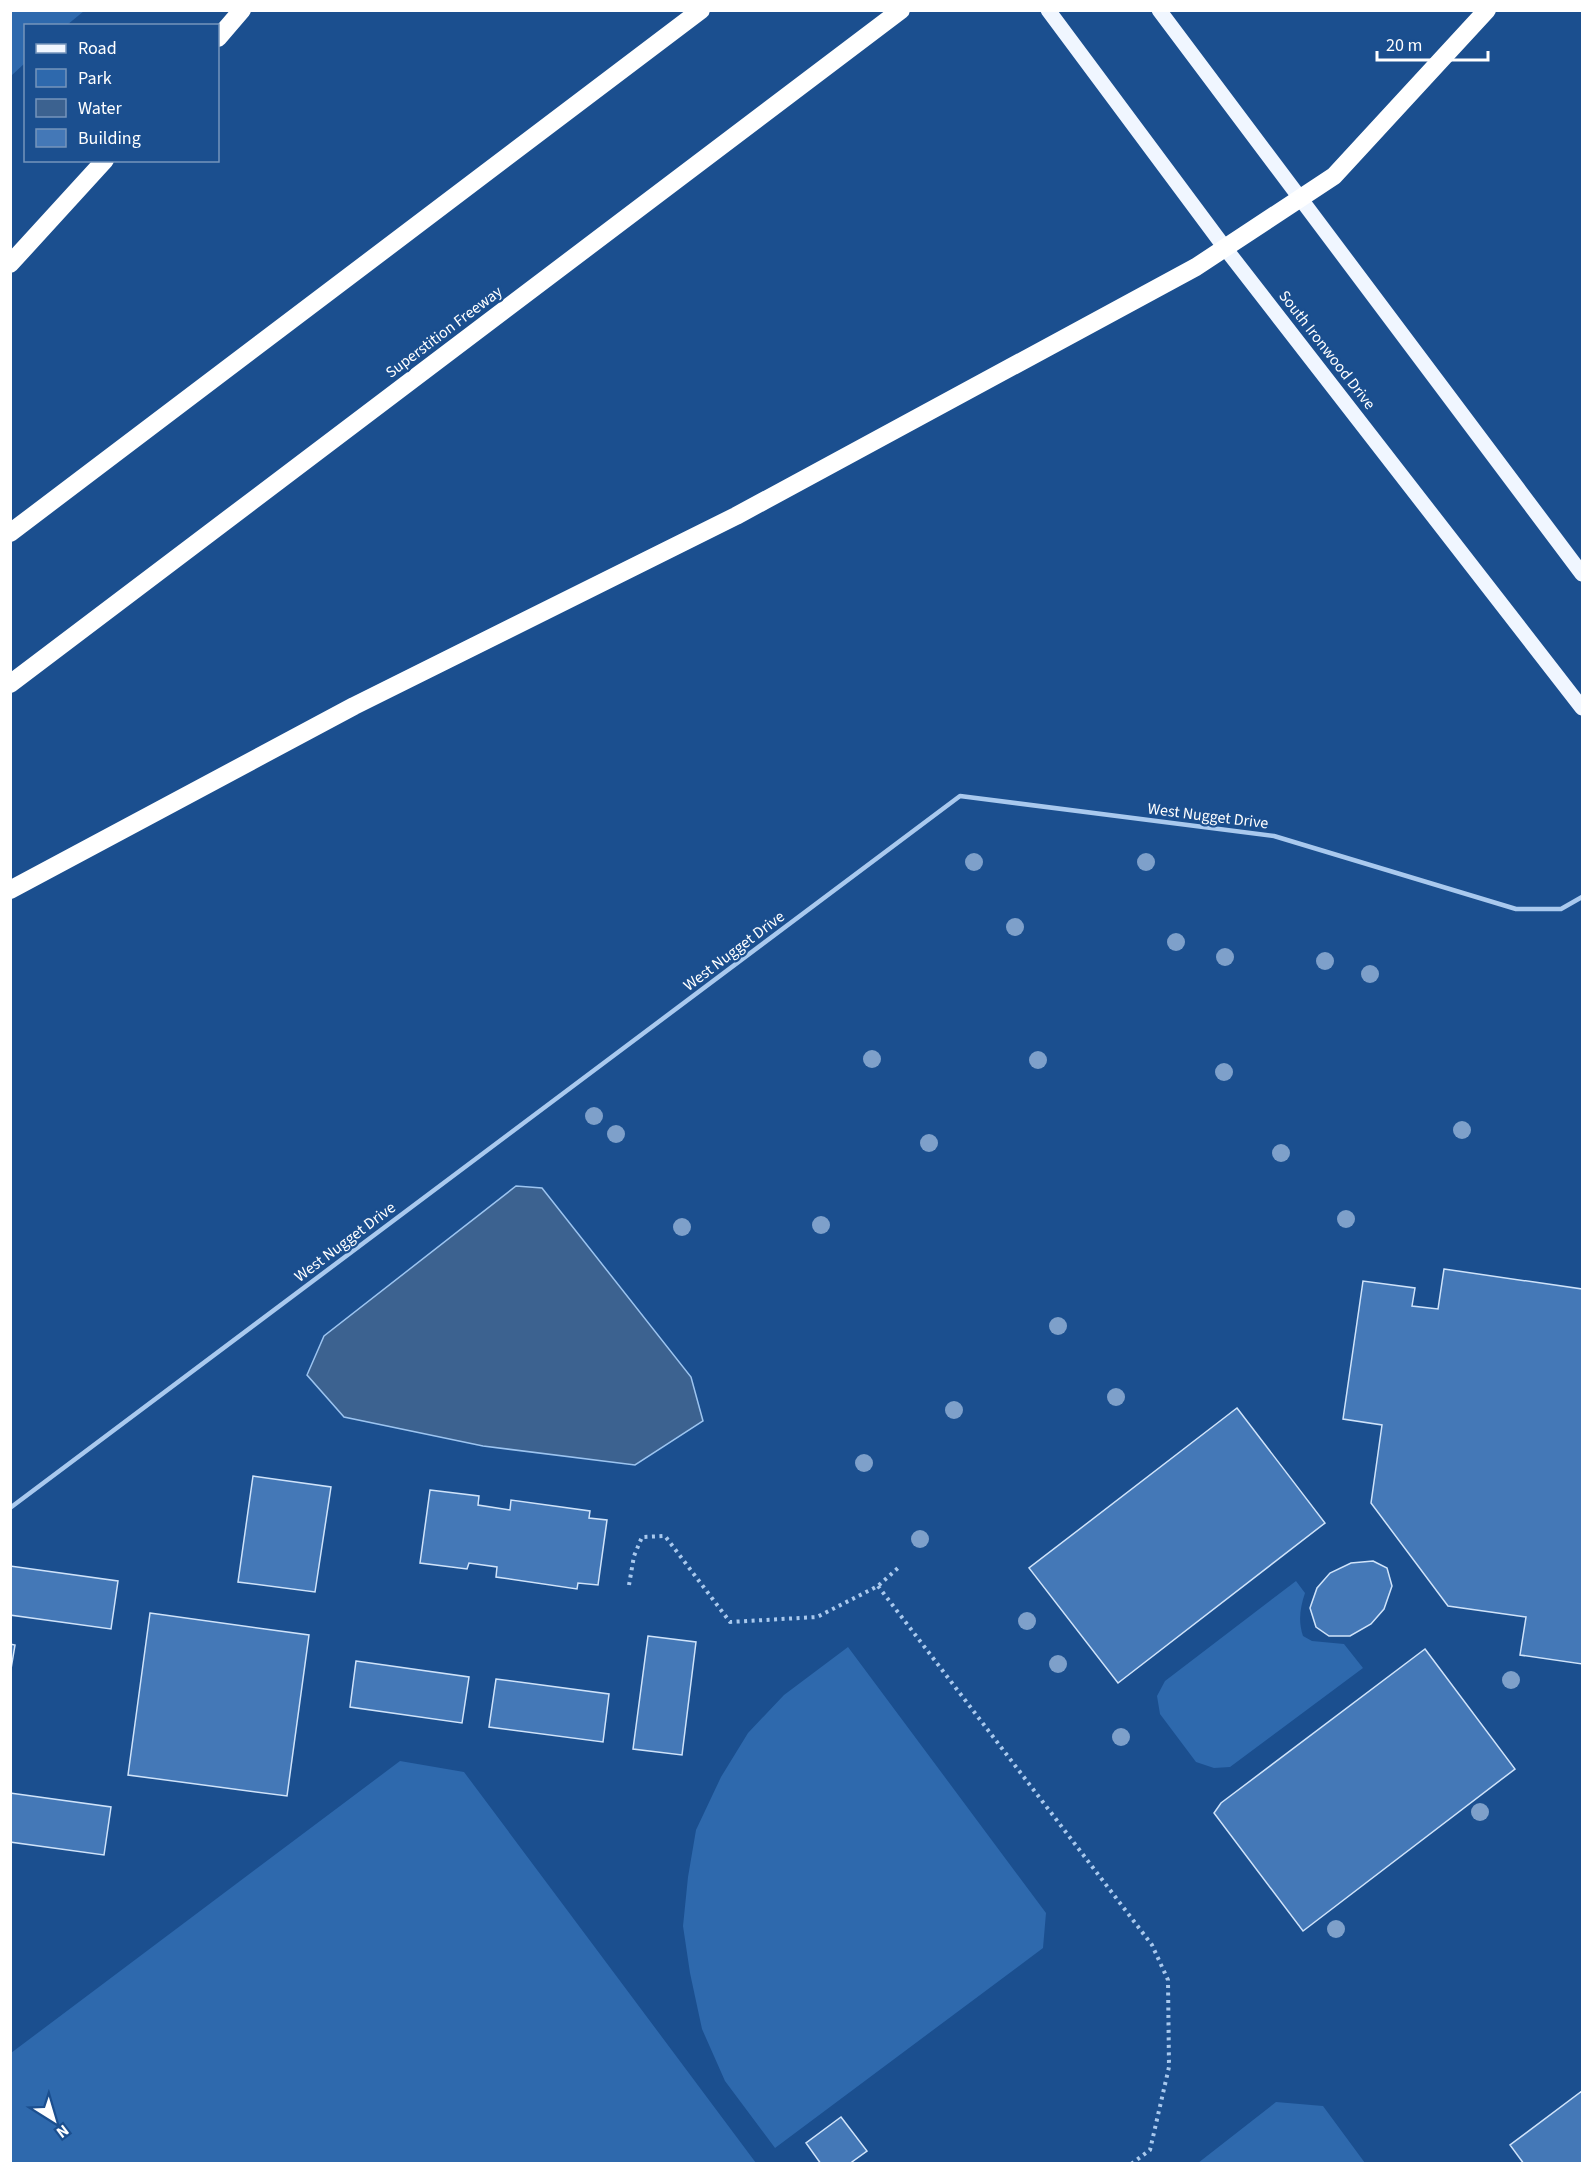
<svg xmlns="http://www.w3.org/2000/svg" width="1593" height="2174" font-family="'Source Sans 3',sans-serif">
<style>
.green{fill:#2e69ad}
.water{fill:#3c6290;stroke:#9cc4f0;stroke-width:1.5}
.building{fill:#4478b7;stroke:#cfe3fa;stroke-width:1.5}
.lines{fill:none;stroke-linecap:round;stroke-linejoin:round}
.path{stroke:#a9c9ee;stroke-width:4;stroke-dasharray:3 4.5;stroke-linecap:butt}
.service{stroke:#a9c9ee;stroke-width:4.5}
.primary{stroke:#f0f6ff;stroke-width:15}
.motorway{stroke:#fff;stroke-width:18}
.tree{fill:#7ea0ca}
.labels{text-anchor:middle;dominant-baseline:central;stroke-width:4.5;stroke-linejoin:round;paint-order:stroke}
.street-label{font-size:16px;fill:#fff;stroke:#1b4f8f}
</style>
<rect width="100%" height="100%" fill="#1b4f8f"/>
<path class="green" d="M11 10H84V11L67 25 26 26 25 63 11 76Z
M1296 1581 1305 1593C1300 1608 1298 1621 1303 1636L1312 1641 1344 1644 1363 1668 1230 1767 1214 1768 1196 1762 1160 1714 1157 1696 1165 1681Z
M848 1647 1046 1913 1043 1948 775 2148 725 2081 702 2029 690 1973 683 1926 688 1877 696 1830 721 1777 748 1733 784 1695Z
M400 1761 464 1772 756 2163H11V2053Z
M1276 2102 1323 2106 1365 2163H1198Z"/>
<path class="water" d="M516 1186 542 1188 691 1377 703 1421 635 1465 483 1446 344 1417 307 1375 324 1336Z"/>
<path class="building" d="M1444 1269 1582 1289V1664L1520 1655 1526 1617 1448 1606 1371 1503 1382 1425 1343 1419 1363 1281 1415 1288 1412 1306 1438 1309Z
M1237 1408 1325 1523 1118 1683 1029 1568Z
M253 1476 331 1487 315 1592 238 1582Z
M430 1490 479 1496 478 1505 510 1510 511 1500 590 1511 589 1518 607 1520 598 1585 578 1583 577 1589 496 1577 497 1567 469 1563 467 1569 420 1563Z
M1373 1561 1387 1568 1392 1586 1384 1609 1371 1624 1350 1636H1329L1316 1627 1310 1608 1317 1588 1330 1573 1351 1563Z
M10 1566 118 1581 111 1629 10 1615Z
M150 1613 309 1635 287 1796 128 1775Z
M648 1636 696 1642 682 1755 633 1749Z
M10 1644 15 1645 10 1675Z
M1425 1649 1515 1769 1303 1931 1214 1813 1221 1803Z
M356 1661 469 1677 462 1723 350 1707Z
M496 1679 609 1694 603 1742 489 1727Z
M10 1793 111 1807 104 1855 10 1842Z
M1582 2091V2164H1524L1510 2145Z
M841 2117 867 2151 849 2164H821L806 2143Z"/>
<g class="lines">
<path class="path" d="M629 1585 634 1556 642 1537 665 1536 730 1622 817 1617 878 1586 899 1567
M878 1586 1152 1945 1168 1980 1169 2067 1150 2150 1131 2164"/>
<path class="service" d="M10 1508 960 796 1274 836 1516 909H1561L1582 897"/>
<path class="primary" d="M1048 10 1225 248 1582 708
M1159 10 1582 574"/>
<path class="motorway" d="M218 38 242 10
M10 264 105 160
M10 533 701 10
M10 684 901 10
M10 890 354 706 736 516 1196 267 1334 176 1487 10"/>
</g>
<g class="tree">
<circle cx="974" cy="862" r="9"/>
<circle cx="1146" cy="862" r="9"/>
<circle cx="1015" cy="927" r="9"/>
<circle cx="1176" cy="942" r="9"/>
<circle cx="1225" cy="957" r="9"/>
<circle cx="1325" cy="961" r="9"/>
<circle cx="1370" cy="974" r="9"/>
<circle cx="872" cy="1059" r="9"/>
<circle cx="1038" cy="1060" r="9"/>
<circle cx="1224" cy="1072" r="9"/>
<circle cx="594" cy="1116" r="9"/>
<circle cx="1462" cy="1130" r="9"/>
<circle cx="616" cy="1134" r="9"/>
<circle cx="929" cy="1143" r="9"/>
<circle cx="1281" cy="1153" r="9"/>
<circle cx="1346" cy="1219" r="9"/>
<circle cx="821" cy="1225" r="9"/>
<circle cx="682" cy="1227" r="9"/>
<circle cx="1058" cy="1326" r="9"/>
<circle cx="1116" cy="1397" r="9"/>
<circle cx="954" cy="1410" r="9"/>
<circle cx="864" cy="1463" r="9"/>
<circle cx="920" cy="1539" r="9"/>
<circle cx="1027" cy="1621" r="9"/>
<circle cx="1058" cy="1664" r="9"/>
<circle cx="1511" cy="1680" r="9"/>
<circle cx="1121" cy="1737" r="9"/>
<circle cx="1480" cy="1812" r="9"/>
<circle cx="1336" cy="1929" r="9"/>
</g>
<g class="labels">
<g class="street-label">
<text transform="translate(444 332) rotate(-37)">Superstition Freeway</text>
<text transform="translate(1327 350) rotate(52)">South Ironwood Drive</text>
<text transform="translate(1208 816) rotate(7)">West Nugget Drive</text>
<text transform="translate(734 951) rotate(-37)">West Nugget Drive</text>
<text transform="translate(345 1242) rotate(-37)">West Nugget Drive</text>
</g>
</g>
<rect width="1593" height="2174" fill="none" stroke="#ffffff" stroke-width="24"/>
<rect x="24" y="24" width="195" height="138" fill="#1b4f8f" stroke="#7695bc" stroke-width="1.5"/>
<rect x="36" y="44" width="30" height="9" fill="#f0f6ff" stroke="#7695bc" stroke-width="1.5"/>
<text x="78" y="54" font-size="18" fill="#ffffff">Road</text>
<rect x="36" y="69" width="30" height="18" fill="#2e69ad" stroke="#7695bc" stroke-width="1.5"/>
<text x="78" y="84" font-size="18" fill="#ffffff">Park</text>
<rect x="36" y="99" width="30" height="18" fill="#3c6290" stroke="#7695bc" stroke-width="1.5"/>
<text x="78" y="114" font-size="18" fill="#ffffff">Water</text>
<rect x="36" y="129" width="30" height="18" fill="#4478b7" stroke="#7695bc" stroke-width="1.5"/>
<text x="78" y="144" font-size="18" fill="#ffffff">Building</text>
<g transform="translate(54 2120) rotate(143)" stroke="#1b4f8f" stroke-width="4.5" paint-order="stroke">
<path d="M0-4.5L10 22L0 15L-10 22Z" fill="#ffffff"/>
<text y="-9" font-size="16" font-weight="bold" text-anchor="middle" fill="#ffffff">N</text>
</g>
<path d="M1377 51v9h111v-9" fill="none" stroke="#ffffff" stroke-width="3"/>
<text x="1386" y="51" font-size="18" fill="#ffffff" stroke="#1b4f8f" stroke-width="4.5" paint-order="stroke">20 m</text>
</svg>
